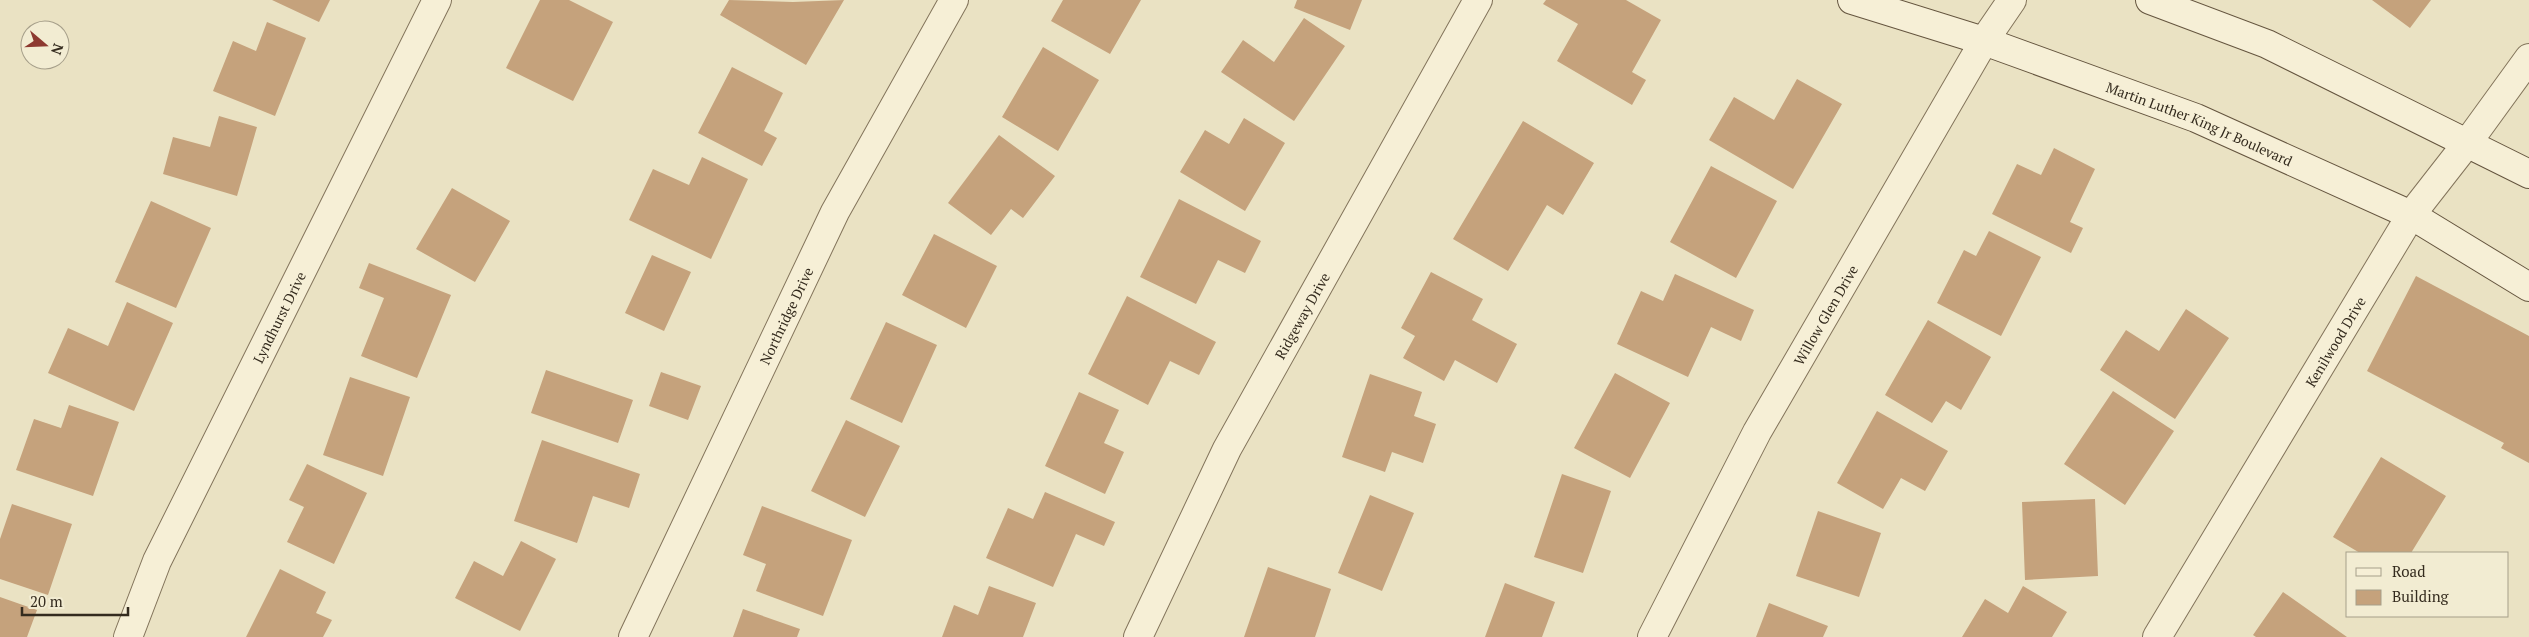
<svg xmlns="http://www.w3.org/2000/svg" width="2529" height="637" font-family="'PT Serif',serif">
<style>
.building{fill:#c5a27c}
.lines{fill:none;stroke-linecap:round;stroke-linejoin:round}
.street-casing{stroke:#83745b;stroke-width:30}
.secondary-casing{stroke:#65553f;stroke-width:30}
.street{stroke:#f6efd6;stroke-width:28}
.secondary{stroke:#f6efd6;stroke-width:28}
.labels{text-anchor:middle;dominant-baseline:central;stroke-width:4.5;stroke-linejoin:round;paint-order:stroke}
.street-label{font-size:14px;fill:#342b1e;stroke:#f2ecd2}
</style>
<rect width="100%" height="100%" fill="#eae2c3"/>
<path class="building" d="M272 0H330L319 22Z
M540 0H569L613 22 573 101 506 68Z
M729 0 793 2 844 0 806 65 720 15Z
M1063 0H1141L1110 54 1051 21Z
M1297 0H1362L1350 30 1294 8Z
M1546 0H1626L1661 20 1632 72 1646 80 1632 105 1557 61 1578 24 1543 4Z
M2372 0H2431L2410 28Z
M1304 18 1345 46 1294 121 1221 72 1243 40 1274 62Z
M267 22 306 38 275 116 213 91 233 41 256 51Z
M1043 47 1099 80 1058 151 1002 117Z
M732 67 783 93 764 131 777 138 762 166 698 133Z
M1797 79 1842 104 1793 189 1709 140 1734 97 1774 120Z
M219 116 257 127 237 196 163 174 173 137 210 147Z
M1244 118 1285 143 1245 211 1180 172 1205 130 1229 144Z
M1523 121 1594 163 1563 215 1547 205 1508 271 1453 239Z
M999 135 1055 176 1023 218 1011 209 991 235 948 203Z
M2054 148 2095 169 2070 222 2083 228 2071 253 1992 214 2017 164 2041 175Z
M702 157 748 179 711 259 629 220 653 169 689 185Z
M1711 166 1777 201 1736 278 1670 242Z
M452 188 510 221 475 282 416 249Z
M1179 199 1261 241 1245 273 1218 260 1196 304 1140 277Z
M151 201 211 228 176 308 115 282Z
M1989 231 2041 257 2001 336 1937 303 1964 250 1976 256Z
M934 234 997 266 966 328 902 295Z
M652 255 691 272 664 331 625 313Z
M369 263 451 295 417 378 361 356 384 298 359 288Z
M1431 272 1483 299 1472 320 1517 344 1497 383 1455 360 1444 381 1403 358 1415 336 1401 328Z
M1675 274 1754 310 1741 341 1711 327 1688 377 1617 344 1641 291 1663 301Z
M2416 276 2529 336V463L2501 448 2504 443 2367 371Z
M1127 296 1216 342 1199 375 1170 361 1148 405 1088 374Z
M127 302 173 323 134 411 48 373 68 328 108 346Z
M2186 309 2229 338 2175 419 2100 370 2126 330 2159 351Z
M1928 320 1991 357 1961 410 1946 401 1932 423 1885 395Z
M886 322 937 345 902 423 850 399Z
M546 370 633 400 618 443 531 413Z
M661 372 701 386 688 420 649 406Z
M1615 373 1670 403 1630 478 1574 448Z
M1370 374 1422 392 1414 416 1436 424 1423 463 1392 452 1385 472 1342 457Z
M350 377 410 397 383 476 323 455Z
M2113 391 2174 431 2125 505 2064 464Z
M1079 392 1119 410 1104 443 1124 452 1105 494 1045 466Z
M69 405 119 422 93 496 16 470 34 419 61 428Z
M1877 411 1948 451 1925 491 1901 478 1883 509 1837 483Z
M846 420 900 446 865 517 811 491Z
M542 440 640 474 629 508 593 496 577 543 514 521Z
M2381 457 2446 496 2411 553H2360L2333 537Z
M307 464 367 493 334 564 287 542 304 507 289 500Z
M1562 474 1611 491 1583 573 1534 557Z
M1045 492 1115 522 1104 546 1076 534 1053 587 986 558 1008 508 1033 519Z
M1370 495 1414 513 1382 591 1338 573Z
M2095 499 2098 576 2025 580 2022 502Z
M12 504 72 524 48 595 0 579V539Z
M762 506 852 540 823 616 756 591 766 564 743 555Z
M1818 511 1881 533 1859 597 1796 576Z
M521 541 556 559 520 631 455 598 474 561 503 576Z
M1268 567 1331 589 1315 637H1244Z
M280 569 326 592 316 613 332 620 323 637H246Z
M1505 583 1555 602 1542 637H1485Z
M989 586 1036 603 1023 637H942L954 605 978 615Z
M2023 586 2067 612 2052 637H1962L1985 599 2008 613Z
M2283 592 2347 637H2256L2253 635Z
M0 597 37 610 27 637H0Z
M1769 603 1828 626 1823 637H1756Z
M743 609 800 629 797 637H733Z"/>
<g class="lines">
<g class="street-casing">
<g id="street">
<path id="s1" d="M128 637 157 561 437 0"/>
<path id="s2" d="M633 637 835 212 954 0"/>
<path id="s3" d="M1138 637 1227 449 1478 0"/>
<path id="s4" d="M1652 637 1757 432 1984 41 2012 0"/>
<path id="s5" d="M2157 637 2411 215 2468 142 2529 58"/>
</g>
</g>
<g class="secondary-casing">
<g id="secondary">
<path id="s6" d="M1852 0 1984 41 2196 118 2411 215 2529 287"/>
<path d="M2150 0 2267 44 2529 174"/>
</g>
</g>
<use href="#street" class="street"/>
<use href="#secondary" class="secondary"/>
</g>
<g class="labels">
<g class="street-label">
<text stroke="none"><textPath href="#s6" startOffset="369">Martin Luther King Jr Boulevard</textPath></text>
<text stroke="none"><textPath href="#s4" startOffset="366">Willow Glen Drive</textPath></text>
<text stroke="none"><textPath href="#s2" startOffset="356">Northridge Drive</textPath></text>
<text stroke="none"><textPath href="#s3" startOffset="361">Ridgeway Drive</textPath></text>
<text stroke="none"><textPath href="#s1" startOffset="354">Lyndhurst Drive</textPath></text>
<text stroke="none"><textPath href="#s5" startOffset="345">Kenilwood Drive</textPath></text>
</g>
</g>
<rect x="2346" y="552" width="162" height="65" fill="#f2ecd2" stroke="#a69f8a"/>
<rect x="2356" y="568" width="25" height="8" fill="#f6efd6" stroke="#a69f8a"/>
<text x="2392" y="577" font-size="15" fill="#342b1e">Road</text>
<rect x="2356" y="590" width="25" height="15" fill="#c5a27c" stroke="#a69f8a"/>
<text x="2392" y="602" font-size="15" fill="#342b1e">Building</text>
<g transform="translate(45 45) rotate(109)"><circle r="24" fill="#f2ecd2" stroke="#a69f8a"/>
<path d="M0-4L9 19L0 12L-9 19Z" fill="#8d3930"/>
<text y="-8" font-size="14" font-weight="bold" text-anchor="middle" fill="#342b1e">N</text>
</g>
<path d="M22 607v8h106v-8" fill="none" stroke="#342b1e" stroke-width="2.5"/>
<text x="30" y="607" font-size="15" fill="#342b1e" stroke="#f2ecd2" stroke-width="4" paint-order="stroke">20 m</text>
</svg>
